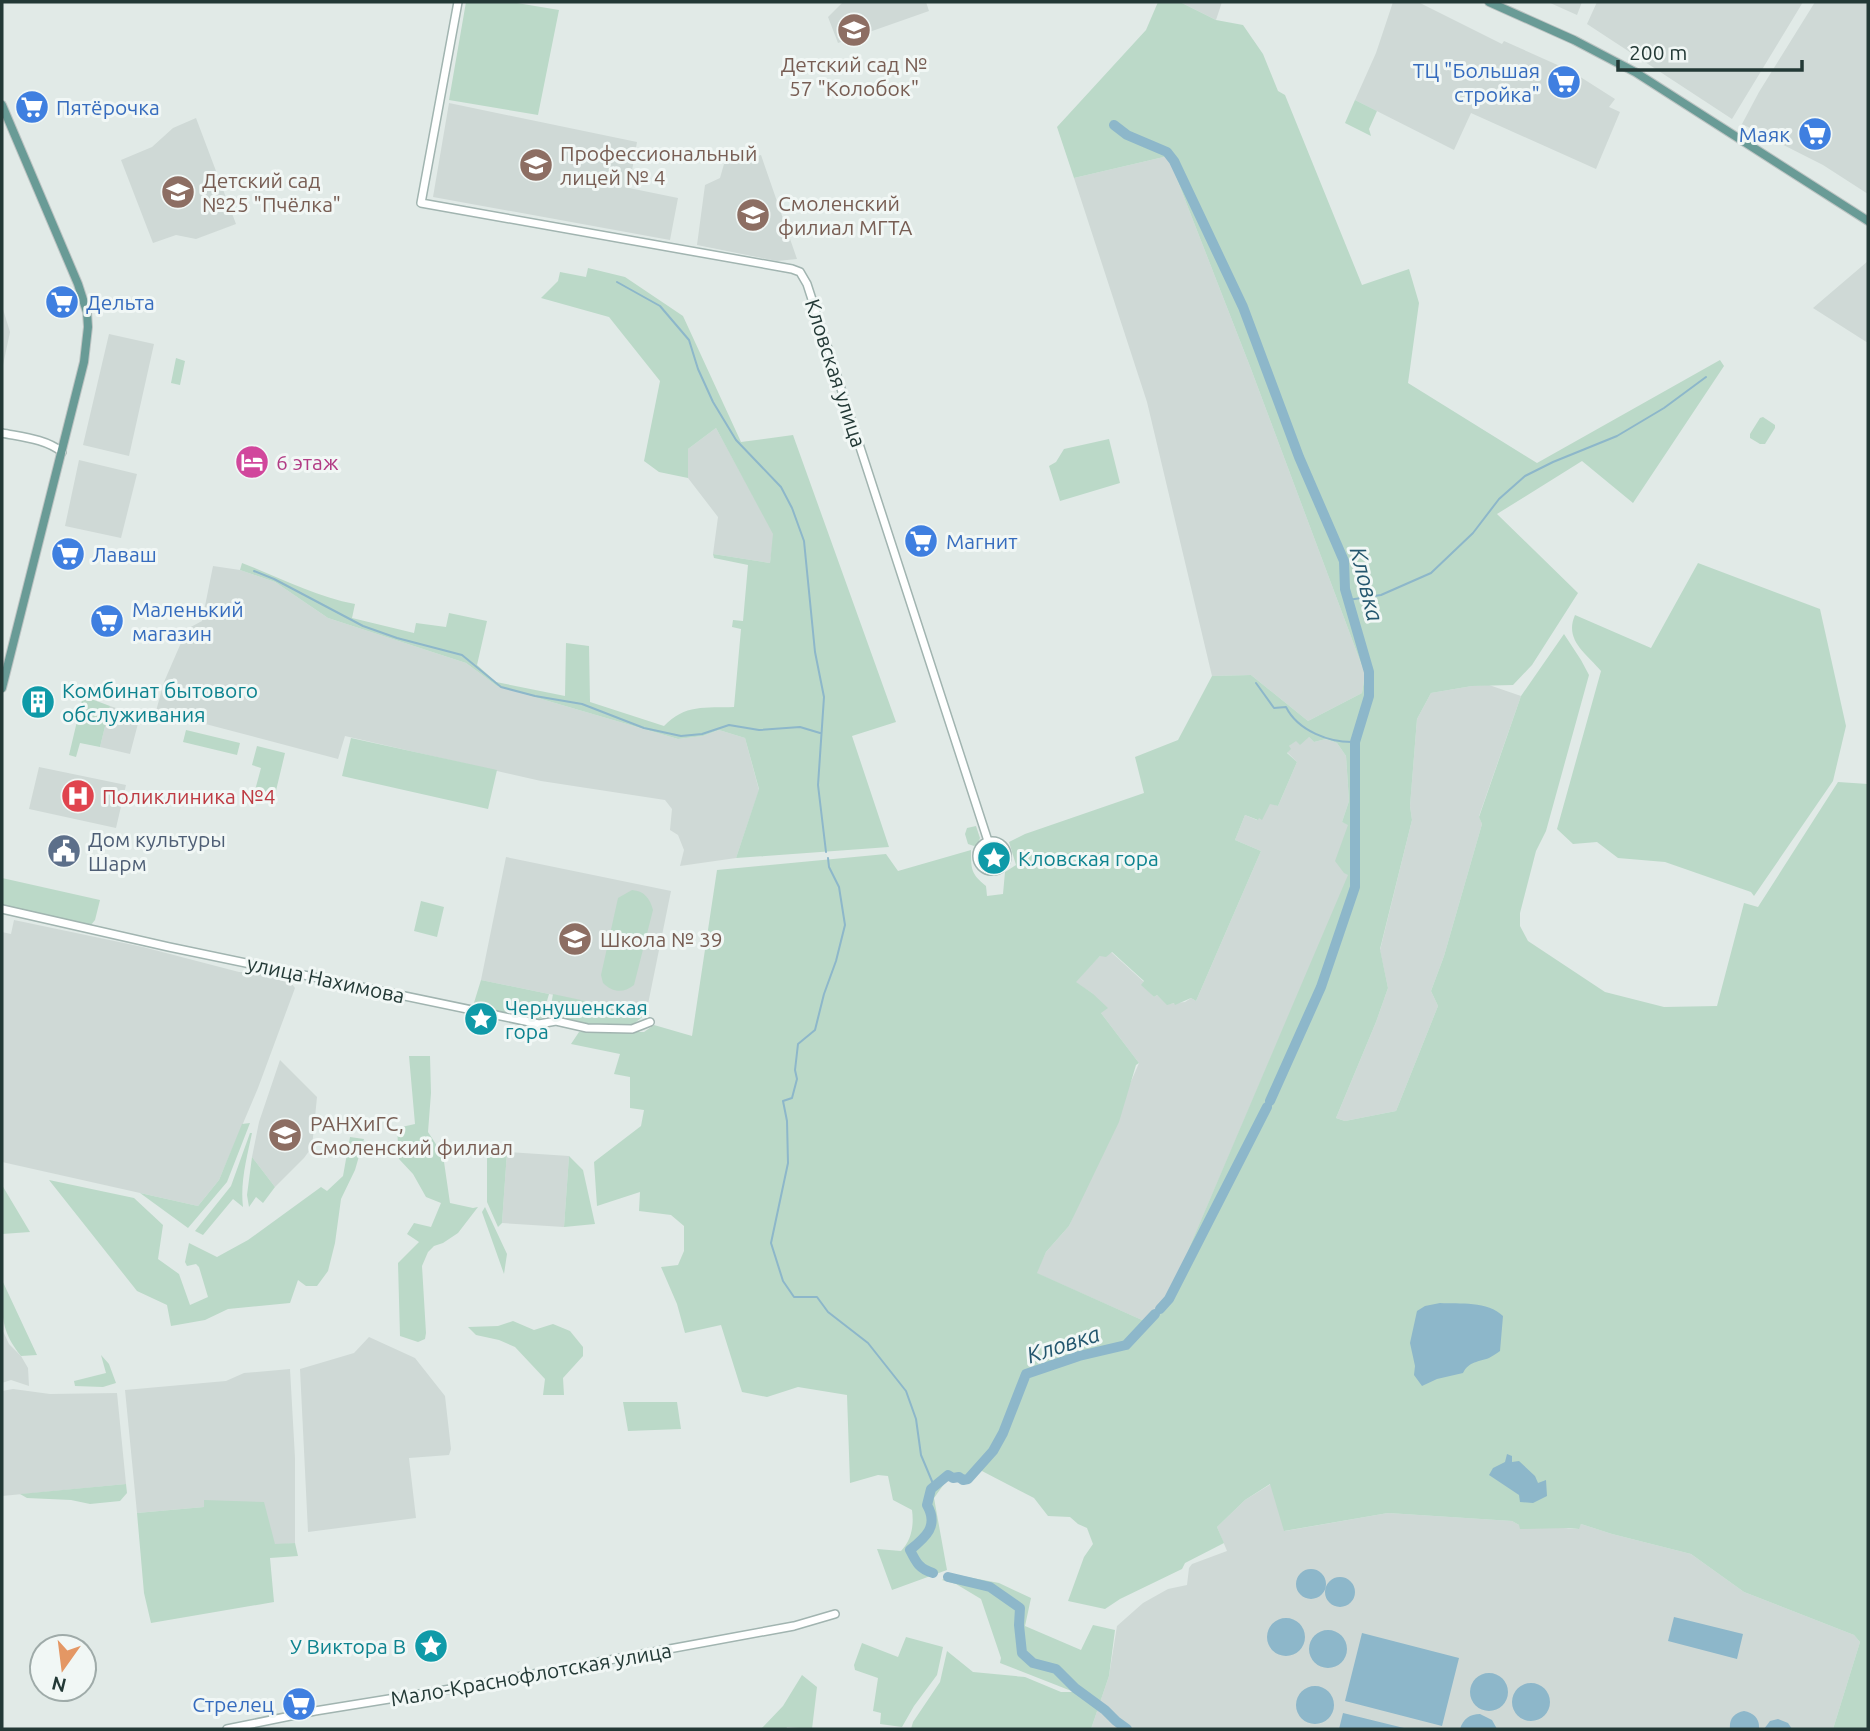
<svg xmlns="http://www.w3.org/2000/svg" width="1870" height="1731" font-family="Ubuntu,sans-serif">
<style>
.built{fill:#cfd9d6}
.green{fill:#bbd9c8;fill-rule:evenodd}
.water{fill:#8db7ca}
.lines{fill:none;stroke-linecap:round;stroke-linejoin:round}
.stream{stroke:#8db7ca;stroke-width:2}
.river{stroke:#8db7ca;stroke-width:10}
.secondary-casing{stroke:#a1b4b0;stroke-width:10}
.primary-casing{stroke:#bdc4c3;stroke-width:10}
.secondary{stroke:#fff;stroke-width:7}
.primary{stroke:#699b96;stroke-width:8}
.labels{text-anchor:middle;dominant-baseline:central;stroke-width:6;stroke-linejoin:round;paint-order:stroke}
.education-label{font-size:21px;fill:#785e54;stroke:#f1f7f5;text-anchor:start}
.shop-label{font-size:21px;fill:#366cbe;stroke:#f1f7f5;text-anchor:start}
.street-label{font-size:21px;fill:#233936;stroke:#f1f7f5}
.hotel-label{font-size:21px;fill:#b23c85;stroke:#f1f7f5;text-anchor:start}
.culture-label{font-size:21px;fill:#0d838f;stroke:#f1f7f5;text-anchor:start}
.health-label{font-size:21px;fill:#be3a42;stroke:#f1f7f5;text-anchor:start}
.service-label{font-size:21px;fill:#4e5e75;stroke:#f1f7f5;text-anchor:start}
.water-label{font-size:23px;font-style:italic;fill:#23566e;stroke:#f1f7f5}
</style>
<rect width="100%" height="100%" fill="#e1eae7"/>
<path class="built" d="M843 2H926L929 11 838 43 828 17Z
M1180 2H1222L1216 20Z
M1393 2H1418L1502 44 1504 41 1571 71 1615 99 1609 107 1620 112 1596 169 1471 113 1454 150 1355 100 1376 53Z
M1548 2H1582L1577 15Z
M1597 2H1803L1732 119 1587 24Z
M1815 2H1868V194L1823 165 1742 124 1759 92Z
M449 103 637 142 629 188 678 198 670 240 433 197Z
M196 118 236 224 196 239 176 235 153 243 121 160 152 147 173 128Z
M761 155 797 259 777 261 697 245 705 185 720 178 724 164Z
M1168 156 1251 369 1365 674 1362 693 1308 721 1251 675 1212 676 1147 402 1074 178Z
M1868 261V343L1813 308Z
M2 306 10 332 2 370Z
M109 334 154 344 129 456 83 445Z
M716 428 774 534 770 563 713 554 718 517 688 478V449Z
M79 460 137 474 121 538 65 526Z
M213 566 240 570 275 582 328 618 466 663 497 686 678 739 703 736 719 730 745 738 759 790 736 858 680 866 684 850 678 835 670 830 672 809 665 800 541 781 345 736 338 759 156 711 164 682 187 629 202 621Z
M1489 685 1521 696 1479 816 1482 824 1444 956 1431 991 1438 1006 1396 1111 1345 1121 1336 1118 1376 1022 1388 988 1380 950 1412 820 1410 806 1417 719 1431 693 1472 686Z
M110 706 140 716 130 754 100 747Z
M1309 737 1314 742 1326 739 1337 743 1346 756 1349 801 1342 822 1348 824 1349 875 1164 1307 1142 1320 1036 1273 1046 1252 1069 1226 1139 1063 1101 1013 1092 993 1075 982 1100 956 1111 952 1144 982 1142 985 1154 997 1157 995 1167 1004 1185 1002 1191 998 1196 1001 1261 851 1235 840 1245 815 1257 820 1270 803 1278 806 1297 762 1287 752 1288 747 1296 740Z
M39 767 126 785 116 828 29 809Z
M506 857 671 891 646 1014 481 980Z
M14 920 143 947 239 972H244L246 970 289 980 295 988 258 1088 219 1180 198 1206 2 1162V932L11 934Z
M280 1060 317 1097 312 1147 304 1158 275 1187 252 1157 259 1122Z
M507 1152 569 1156 564 1227 502 1223Z
M2 1329 9 1344 21 1356 28 1368 29 1386 11 1380 2 1383Z
M369 1337 415 1358 445 1396 451 1449 449 1455 409 1458 416 1518 308 1532 300 1369 354 1353Z
M290 1369 295 1458V1543L275 1545 204 1501V1507L137 1513 125 1390 226 1381 244 1373Z
M13 1389 50 1394 117 1393 126 1484 2 1496V1391Z
M1271 1484 1285 1531 1388 1513 1512 1521 1519 1525 1578 1529 1581 1524 1612 1534 1691 1554 1744 1592 1854 1635 1860 1642 1833 1729H1091L1109 1676 1117 1626 1143 1603 1168 1589 1187 1585 1189 1568 1192 1564 1227 1551 1217 1527 1245 1500Z"/>
<path class="green" d="M466 2H511L559 10 538 115 449 100Z
M1158 2H1180L1216 20 1243 25 1263 54 1278 91 1285 95 1362 285 1409 269 1419 303 1408 383 1537 463 1720 360 1724 366 1633 503 1582 461 1497 514 1578 593 1532 665 1513 685 1472 686 1431 693 1417 719 1410 806 1412 820 1380 949 1388 988 1376 1022 1336 1118 1345 1121 1396 1111 1438 1006 1431 991 1444 956 1482 824 1479 817 1521 696 1564 634 1581 660 1589 675 1546 831 1536 851 1520 913V926L1528 941 1605 992 1664 1007 1717 1006 1744 903 1758 907 1838 782 1868 784V1729H1833L1860 1642 1854 1635 1744 1592 1691 1554 1612 1534 1581 1524 1579 1529 1569 1528 1520 1529 1519 1525 1512 1521 1388 1513 1284 1531 1270 1484 1245 1500 1217 1527 1224 1543 1185 1563 1182 1569 1120 1599 1105 1609 1068 1601 1084 1557 1093 1544 1087 1528 1078 1524 1070 1517 1048 1516 1034 1498 980 1470 969 1481 957 1482 947 1480 934 1498 947 1570 892 1590 877 1549 901 1551C912 1540 914 1524 912 1510L893 1500 888 1476 878 1475 850 1483 847 1395 798 1387 767 1397 742 1392 721 1325 685 1333 677 1304 661 1267 678 1265 684 1251V1226L671 1215 639 1211 640 1192 597 1206 594 1162 641 1126 644 1110 630 1108V1077L614 1074 620 1054 571 1044 579 1032H644L654 1025 692 1036 717 870 886 854 898 871 971 850C971 869 971 874 986 886L987 896 1003 894 1005 872 1016 865 1009 842 1025 834 1144 793 1135 757 1178 740 1212 676 1251 675 1308 721 1362 693 1365 674 1251 369 1168 156 1074 178 1057 127 1146 30ZM1309 737 1314 742 1326 739 1337 743 1346 756 1349 801 1342 822 1348 825 1335 861 1344 873 1348 875 1164 1307 1142 1320 1037 1273 1046 1252 1069 1226 1119 1122 1136 1065 1139 1063 1101 1013 1108 1008 1092 993 1076 982 1100 956 1106 957 1112 952 1144 981 1141 985 1154 997 1157 995 1167 1005 1174 1003 1175 1005 1191 998 1196 1001 1261 851 1235 840 1245 815 1258 820 1259 818 1262 820 1270 804 1278 806 1297 762 1287 753 1291 749 1289 746 1296 741 1300 745Z
M1355 100 1377 111 1369 129 1371 136 1345 123Z
M588 268 625 277 683 316 741 442 793 435 896 722 852 736 889 847 736 858 759 789 745 738 719 730 703 736 678 739 497 686 466 663 328 618 275 582 240 570 242 563C279 577 316 597 355 604L352 618 414 633 416 623 446 627 449 613 487 621 477 665 496 682 565 696 566 643 589 646 590 702 664 726C685 704 705 708 734 707L741 629 732 627 733 620 743 621 748 565 714 558 713 554 770 563 773 534 716 428 688 449V478L659 472 644 461 660 381 609 317 541 298 558 281 560 272 586 277Z
M176 358 185 361 180 385 171 383Z
M1763 417 1775 425V428L1765 444H1760L1750 438V434L1760 418Z
M1109 439 1120 483 1060 501 1049 466 1056 462 1064 449Z
M1698 563 1820 609 1846 726 1833 781 1754 896 1751 892 1665 862 1618 858 1597 842 1573 844 1557 829 1601 671C1586 653 1564 640 1575 615L1651 648Z
M83 696 110 706 100 747 80 743 76 757 69 755Z
M186 730 240 743 237 755 183 742Z
M351 738 497 770 488 809 342 776Z
M257 746 285 753 274 799 254 794 261 768 252 765Z
M976 826 980 838 978 844 974 846 968 844 965 834 967 828Z
M981 855a12 12 0 1 1 24 0a12 12 0 1 1-24 0Z
M2 878 100 900 95 920 91 925 2 905Z
M632 890C644 891 650 898 653 910L634 985C623 994 612 992 603 983L601 975 618 898Z
M421 901 444 907 437 937 414 931Z
M481 980 549 994 542 1018 536 1020 473 1006Z
M553 994 646 1014 631 1026 588 1025 551 1017 550 1011Z
M409 1056H430L431 1093 428 1132 443 1155 450 1203 473 1208 478 1207 458 1233 443 1243 434 1246 428 1252 422 1266 426 1333 425 1339 418 1342 400 1336 398 1263 419 1242 407 1234 414 1223 431 1227 441 1203 426 1197 413 1174 399 1159 397 1128 415 1124Z
M250 1123 227 1182 188 1228 140 1193 198 1206 219 1180 242 1124Z
M250 1133H252C247 1157 240 1182 243 1207L233 1199 203 1235 195 1231 231 1186Z
M350 1137 364 1139 355 1170 341 1199 335 1243 328 1271 317 1286H306L298 1280 290 1303 228 1309 205 1320 171 1326 167 1305 137 1291 49 1180 134 1198 163 1225 158 1259 179 1274 190 1305 208 1297 199 1267 196 1264 187 1266 185 1262 189 1243 217 1257 248 1240 321 1187 327 1191 343 1176Z
M487 1151 507 1152 502 1223 498 1227 487 1202Z
M569 1156 583 1170 595 1224 564 1227Z
M252 1157 275 1187 263 1203 256 1197 249 1207 247 1195Z
M2 1185 30 1232 2 1234Z
M485 1207 507 1254 504 1274 482 1212Z
M2 1280 37 1355 21 1356C0 1330 2 1314 2 1280Z
M513 1321 534 1330 553 1324 570 1331 583 1347V1356L563 1378 564 1395H543L545 1379 515 1347 499 1340 476 1335 468 1327 498 1326Z
M101 1355 109 1364 116 1383 103 1387 75 1386 74 1381 106 1373Z
M623 1402H677L681 1429 628 1431Z
M126 1484 127 1493 120 1501 90 1504 71 1500 27 1498 20 1494Z
M204 1500 264 1502 275 1544 295 1543 298 1556 270 1558 274 1602 151 1623 144 1593 137 1513 204 1507Z
M952 1574 999 1583 1031 1598 1025 1626 1081 1650 1093 1625 1115 1630 1109 1676 1091 1729H911L913 1722 940 1682 947 1651 973 1672 1025 1677 1061 1692H1074L1000 1663 1001 1658 981 1599 956 1584 942 1580Z
M906 1637 943 1647 937 1675 914 1706 902 1727 880 1724 881 1713 873 1711 878 1678 855 1670 854 1665 862 1643 898 1657Z
M802 1675 817 1687 812 1729 787 1727 786 1729H761L783 1706Z"/>
<path class="water" d="M1440 1303C1459 1304 1488 1301 1503 1316L1500 1351C1497 1353 1493 1356 1489 1358 1479 1362 1469 1361 1463 1373L1437 1379 1422 1386 1414 1375 1415 1366 1410 1343 1417 1311 1425 1306Z
M1507 1454 1512 1456V1462L1519 1461 1535 1476 1538 1483 1546 1480 1547 1496 1533 1503 1520 1502 1519 1495 1489 1475 1493 1468 1505 1462Z
M1296 1584a15 15 0 1 1 30 0a15 15 0 1 1-30 0Z
M1325 1592a15 15 0 1 1 30 0a15 15 0 1 1-30 0Z
M1674 1617 1743 1634 1737 1659 1668 1641Z
M1267 1637a19 19 0 1 1 38 0a19 19 0 1 1-38 0Z
M1309 1649a19 19 0 1 1 38 0a19 19 0 1 1-38 0Z
M1362 1633 1459 1658 1442 1726 1345 1701Z
M1470 1692a19 19 0 1 1 38 0a19 19 0 1 1-38 0Z
M1512 1702a19 19 0 1 1 38 0a19 19 0 1 1-38 0Z
M1296 1705a19 19 0 1 1 38 0a19 19 0 1 1-38 0Z
M1744 1711C1754 1713 1760 1719 1759 1729H1730C1729 1719 1734 1713 1744 1711Z
M1343 1713 1408 1729H1339Z
M1480 1714 1492 1720 1497 1729H1460C1463 1719 1470 1714 1480 1714Z
M1778 1719 1788 1723 1792 1729H1764L1770 1721Z"/>
<g class="lines">
<path class="stream" d="M617 282 660 306 689 340 698 369 713 402 736 440 781 487 792 508 804 541 815 652 824 697 818 785 826 852
M254 571 274 579 363 626 397 638 462 655 501 687 535 696 582 704 644 728 681 736 702 734 729 725 759 730 800 727 820 733
M1348 600 1381 595 1431 573 1473 533 1499 499 1525 476 1553 462 1617 436 1664 408 1706 377
M1256 683 1274 708 1286 707C1298 731 1330 743 1355 742
M828 858 829 867 839 887 845 925 836 961 824 994 815 1030 798 1044 795 1070 797 1079 792 1098 783 1101 787 1121 788 1163 771 1243 783 1281 794 1297H817L828 1312 868 1343 906 1391 916 1419 921 1455 934 1486"/>
<path class="river" d="M1114 125 1127 135 1167 152 1174 161 1243 307 1299 457 1344 561 1345 589 1369 672V696L1355 742V887L1321 987 1270 1101
M1160 1309 1169 1299 1267 1107
M933 1573C919 1569 916 1562 910 1550 926 1537 939 1526 927 1505L931 1489 948 1475 953 1478 959 1477 963 1480 968 1479 993 1451 1003 1433 1026 1374 1079 1356 1126 1345 1155 1314
M948 1577 990 1587 1020 1608 1019 1625 1022 1653 1033 1663 1056 1669 1075 1688 1105 1710 1116 1721 1127 1729"/>
<g class="secondary-casing">
<path id="secondary" d="M458 2 421 203 792 269 800 272 807 284 988 841
M2 433C22 437 46 439 62 452
M977 856a15 15 0 1 1 30 0a15 15 0 1 1-30 0Z
M2 909 169 947 539 1024 556 1021 587 1028 632 1029 650 1022
M227 1729 315 1711 463 1687 794 1626 835 1614"/>
</g>
<g class="primary-casing">
<path id="primary" d="M1489 2 1574 40 1635 72 1868 221
M2 105 78 284 87 312 88 327 84 362 2 688"/>
</g>
<use href="#secondary" class="secondary"/>
<use href="#primary" class="primary"/>
</g>
<defs>
<g id="school-disc" transform="scale(1.75)"><circle r="9.5" fill="#8d6e63" stroke="#f1f7f5"/><path d="M0-5L7-2L0 1L-7-2ZM-4 1L0 2.5L4 1V4Q0 6-4 4Z" fill="#fff"/></g>
<g id="supermarket-disc" transform="scale(1.75)"><circle r="9.5" fill="#3f7fe0" stroke="#f1f7f5"/><path d="M-6-5.5h2.5l.6 2H6L4.5 2H-2.5L-4.4-4H-6ZM-1.5 3.2a1.3 1.3 0 1 0 .1 0ZM3 3.2a1.3 1.3 0 1 0 .1 0Z" fill="#fff"/></g>
<g id="university-disc" transform="scale(1.75)"><circle r="9.5" fill="#8d6e63" stroke="#f1f7f5"/><path d="M0-5L7-2L0 1L-7-2ZM-4 1L0 2.5L4 1V4Q0 6-4 4Z" fill="#fff"/></g>
<g id="hotel-disc" transform="scale(1.75)"><circle r="9.5" fill="#d1479c" stroke="#f1f7f5"/><path d="M-6-4.5h1.5V1H6V5H4.5V3h-9V5H-6ZM-4 0a1.8 1.8 0 1 1 3.6 0ZM.5 0V-2.5h3Q6-2.5 6 0Z" fill="#fff"/></g>
<g id="building-disc" transform="scale(1.75)"><circle r="9.5" fill="#0f9aa8" stroke="#f1f7f5"/><path d="M-4-6H4V6H1V3H-1V6H-4ZM-2.5-4.3h1.7v1.8h-1.7ZM.8-4.3h1.7v1.8H.8ZM-2.5-1h1.7V.8h-1.7ZM.8-1h1.7V.8H.8Z" fill="#fff"/></g>
<g id="hospital-disc" transform="scale(1.75)"><circle r="9.5" fill="#e0444e" stroke="#f1f7f5"/><path d="M-5-5h3v3.5h4V-5h3V5h-3V1.5h-4V5h-3Z" fill="#fff"/></g>
<g id="civic-disc" transform="scale(1.75)"><circle r="9.5" fill="#5c6f8a" stroke="#f1f7f5"/><path d="M-.6-6.5H3V-4.5H.6V-3L4-1V1h2V6H-6V1h2V-1L-.6-3ZM-1.2 2.5V6h2.4V2.5Z" fill="#fff"/></g>
<g id="sight-disc" transform="scale(1.75)"><circle r="9.5" fill="#0f9aa8" stroke="#f1f7f5"/><path d="M0-6L1.8-2.2L6-1.7L2.9 1.2L3.7 5.4L0 3.3L-3.7 5.4L-2.9 1.2L-6-1.7L-1.8-2.2Z" fill="#fff"/></g>
</defs>
<g fill-rule="evenodd">
<use href="#school-disc" x="854" y="30"/>
<use href="#supermarket-disc" x="1564" y="82"/>
<use href="#supermarket-disc" x="32" y="107"/>
<use href="#supermarket-disc" x="1815" y="134"/>
<use href="#university-disc" x="536" y="165"/>
<use href="#school-disc" x="178" y="192"/>
<use href="#university-disc" x="753" y="215"/>
<use href="#supermarket-disc" x="62" y="302"/>
<use href="#hotel-disc" x="252" y="462"/>
<use href="#supermarket-disc" x="921" y="541"/>
<use href="#supermarket-disc" x="68" y="554"/>
<use href="#supermarket-disc" x="107" y="621"/>
<use href="#building-disc" x="38" y="702"/>
<use href="#hospital-disc" x="78" y="796"/>
<use href="#civic-disc" x="64" y="851"/>
<use href="#sight-disc" x="994" y="858"/>
<use href="#school-disc" x="575" y="939"/>
<use href="#sight-disc" x="481" y="1019"/>
<use href="#university-disc" x="285" y="1135"/>
<use href="#sight-disc" x="431" y="1646"/>
<use href="#supermarket-disc" x="299" y="1704"/>
</g>
<g class="labels">
<g class="education-label">
<text x="854" y="64" text-anchor="middle">Детский сад №<tspan x="854" dy="24">57 "Колобок"</tspan></text>
<text x="560" y="153">Профессиональный<tspan x="560" dy="24">лицей № 4</tspan></text>
<text x="202" y="180">Детский сад<tspan x="202" dy="24">№25 "Пчёлка"</tspan></text>
<text x="778" y="203">Смоленский<tspan x="778" dy="24">филиал МГТА</tspan></text>
<text x="600" y="939">Школа № 39</text>
<text x="310" y="1123">РАНХиГС,<tspan x="310" dy="24">Смоленский филиал</tspan></text>
</g>
<g class="shop-label">
<text x="1540" y="70" text-anchor="end">ТЦ "Большая<tspan x="1540" dy="24">стройка"</tspan></text>
<text x="56" y="107">Пятёрочка</text>
<text x="1790" y="134" text-anchor="end">Маяк</text>
<text x="86" y="302">Дельта</text>
<text x="946" y="541">Магнит</text>
<text x="92" y="554">Лаваш</text>
<text x="132" y="609">Маленький<tspan x="132" dy="24">магазин</tspan></text>
<text x="274" y="1704" text-anchor="end">Стрелец</text>
</g>
<g class="street-label">
<text transform="translate(836 373) rotate(72)">Кловская улица</text>
<text transform="translate(326 979) rotate(12)">улица Нахимова</text>
<text transform="translate(531 1674) rotate(-10)">Мало-Краснофлотская улица</text>
</g>
<g class="hotel-label">
<text x="276" y="462">6 этаж</text>
</g>
<g class="culture-label">
<text x="62" y="690">Комбинат бытового<tspan x="62" dy="24">обслуживания</tspan></text>
<text x="1018" y="858">Кловская гора</text>
<text x="505" y="1007">Чернушенская<tspan x="505" dy="24">гора</tspan></text>
<text x="406" y="1646" text-anchor="end">У Виктора В</text>
</g>
<g class="health-label">
<text x="102" y="796">Поликлиника №4</text>
</g>
<g class="service-label">
<text x="88" y="839">Дом культуры<tspan x="88" dy="24">Шарм</tspan></text>
</g>
<g class="water-label">
<text transform="translate(1367 584) rotate(76)">Кловка</text>
<text transform="translate(1063 1344) rotate(-18)">Кловка</text>
</g>
</g>
<rect width="1870" height="1731" fill="none" stroke="#233936" stroke-width="7"/>
<g transform="translate(63 1668) rotate(194)"><circle r="33" fill="#f1f7f5" stroke="#9faba9" stroke-width="2"/>
<path d="M0-5L12 26L0 18L-12 26Z" fill="#e49764"/>
<text y="-10" font-size="19" font-weight="bold" text-anchor="middle" fill="#233936">N</text>
</g>
<path d="M1618 60v10h184v-10" fill="none" stroke="#233936" stroke-width="3.5"/>
<text x="1629" y="60" font-size="21" fill="#233936" stroke="#f1f7f5" stroke-width="5" paint-order="stroke">200 m</text>
</svg>
